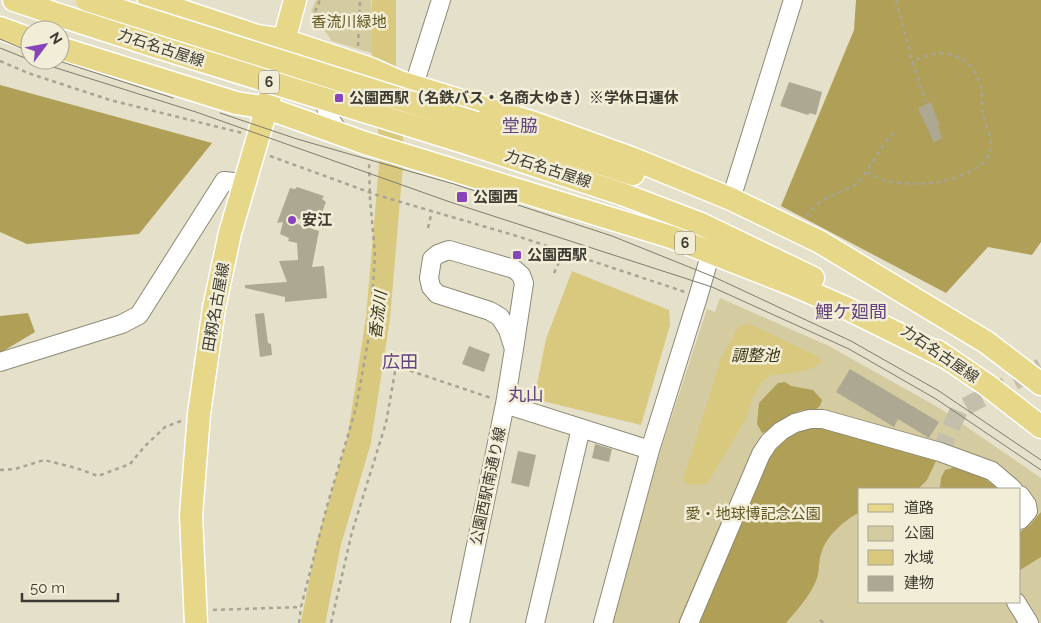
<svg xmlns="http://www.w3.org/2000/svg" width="1041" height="623" font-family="Raleway,'Noto Sans JP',sans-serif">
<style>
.green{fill:#d4cba0;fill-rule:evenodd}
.forest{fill:#af9f57}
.water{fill:#d8c97f}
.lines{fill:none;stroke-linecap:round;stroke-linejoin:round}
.river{stroke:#d8c97f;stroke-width:24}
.building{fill:#ada892}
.minor-tunnel{stroke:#c3bfab;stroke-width:18;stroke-dasharray:18 9;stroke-linecap:butt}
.minor-casing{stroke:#8e8a75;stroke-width:20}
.major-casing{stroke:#fff;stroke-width:25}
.path{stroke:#a8a492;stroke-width:2.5;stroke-dasharray:4 4;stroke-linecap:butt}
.minor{stroke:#fff;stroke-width:18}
.major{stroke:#e6d789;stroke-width:22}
.tram{stroke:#7f7b6d;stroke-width:1}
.major-bridge-casing{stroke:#fff;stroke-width:25;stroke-linecap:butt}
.major-bridge{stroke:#e6d789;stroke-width:22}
.poi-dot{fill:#8845ba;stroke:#f2edd6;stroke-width:2}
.labels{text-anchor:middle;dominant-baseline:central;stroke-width:5;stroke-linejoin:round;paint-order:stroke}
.shield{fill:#f2edd6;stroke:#737062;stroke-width:1}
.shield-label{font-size:14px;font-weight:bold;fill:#3c3a31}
.park-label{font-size:15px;fill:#61551e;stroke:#f2edd6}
.street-label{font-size:15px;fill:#3c3a31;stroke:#f2edd6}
.poi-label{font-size:15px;font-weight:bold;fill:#3c3a31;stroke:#f2edd6;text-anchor:start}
.water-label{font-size:16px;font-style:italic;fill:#393312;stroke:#f2edd6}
.quarter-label{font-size:18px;fill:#64447f;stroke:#f2edd6}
</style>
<rect width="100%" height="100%" fill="#e5e0c9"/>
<path class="green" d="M316 0H371L375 54 332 41 311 11Z
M720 298 829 346 941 409 1041 478V623H611L649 486 707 309 715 312ZM860 489H1020V602H860Z"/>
<path class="forest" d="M856 0H1041V242L1032 255 988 247 946 293 781 206 854 30Z
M0 85 212 143 139 234 27 244 0 232Z
M28 313 35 332 0 353V316Z
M785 382 791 386 813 390 822 400 820 406 815 410C812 410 807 410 803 410 787 413 777 430 762 433L757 424 759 403 778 383Z
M824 426 936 461 927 480 918 489H860V512C845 520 828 534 822 551 818 560 820 572 816 581 809 597 797 610 786 623H697L766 457 785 437 803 427Z
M955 467 984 478 999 489H940L941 478 945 470Z
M727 508 729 510 681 623H678Z
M1041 512V557L1020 570V532L1030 525Z"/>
<path class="water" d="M572 271 669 310 670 325 641 425 534 399 546 339Z
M750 324 817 356 822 362 811 369 794 373 771 375 760 384 752 398 747 417 707 484 691 485 683 480 721 359 739 326Z"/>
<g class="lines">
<path class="river" d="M313 623 329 543 359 441 378 318 392 153 384 64V0"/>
</g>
<path class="building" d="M789 82 822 92 816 115 810 113 808 115 780 106Z
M931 102 940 126H938L942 138 934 143 918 108Z
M297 187 324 196 322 199 326 202 321 215 288 221 319 231 312 267 324 266 327 298 285 302V297L245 288V285L287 282 279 261 298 260 297 243 288 241 289 238 280 234 283 222 277 223 290 188 295 189Z
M264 313 268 343 271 344 272 355 260 357 255 314Z
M469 346 490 354 484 372 462 364Z
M850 369 939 422 929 438 898 419 894 427 836 392Z
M595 444 612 449 609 462 592 458Z
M518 451 536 455 529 487 511 483Z"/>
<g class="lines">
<path class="minor-tunnel" d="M940 452 959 410 1041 367"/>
<g class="minor-casing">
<path id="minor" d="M414 85 441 0
M329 90C320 105 330 120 339 132
M731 199 793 0
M0 362 122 324 139 315 224 181 245 183
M505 404 650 450
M1020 495 1027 505 1028 511 1020 520
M1016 602 1029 623
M460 623 505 404 514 349 524 283 521 275 514 269 449 250 438 254 432 259 429 278 431 287 437 294 490 311 500 317 508 330 514 349
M535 623 581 428
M603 623 650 450 698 297 711 252
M689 623 761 454 769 442 781 431 795 423 810 419H823L940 452 992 471 1013 489"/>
</g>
<g class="major-casing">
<path id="major" d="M14 0 68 18
M149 0 257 36 284 40 371 69 400 82 537 124 631 158 731 199 820 242 986 342 1041 384
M0 28 30 39
M60 48 236 103 267 108 365 143 671 237 791 284 846 308 949 359
M280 55 295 0
M476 123 633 174
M470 144 622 194 701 224 813 278
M937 351 987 385 1041 427
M196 623 191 515 199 414 214 308 230 233 271 93"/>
</g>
<path class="path" d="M896 0 912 61 926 102
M312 19 320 0
M358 46 360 0
M0 61 28 73 110 100 242 133
M270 156 377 195 520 237 685 292
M867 172C875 176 883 181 892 182 920 186 948 184 973 170 979 166 984 164 987 158 996 143 986 129 983 114 981 106 983 96 981 88 976 65 958 50 934 54 927 55 919 59 912 61
M806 216C812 209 818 202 827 198 838 192 851 189 860 181L886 141 897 130
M428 228 432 211
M554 273 564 252
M0 470 15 469 44 460 76 468 98 476 130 464 145 446 165 427 181 421
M213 610 301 607
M820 620 824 623
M299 623 301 607 327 506 356 408 370 330 375 255 370 199 369 161
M331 623 352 532 386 423 396 366 491 398"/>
<use href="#minor" class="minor"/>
<use href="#major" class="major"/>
<path class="tram" d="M0 39 30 52
M0 48 30 60
M31 60 196 112 450 202 712 287 849 349 936 399 1041 470
M56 60 173 98
M220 113 297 139 454 184 612 236 714 277 851 341 939 391 1041 460"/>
<g class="major-bridge-casing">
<path id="major-bridge" d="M87 0 476 123
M68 18 164 49 470 144"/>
</g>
<use href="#major-bridge" class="major-bridge"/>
</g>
<g class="poi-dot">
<rect x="334" y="93" width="10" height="10" rx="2.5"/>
<rect x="456" y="191" width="12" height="12" rx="2.5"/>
<circle cx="292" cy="220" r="5"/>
<rect x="512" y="250" width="10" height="10" rx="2.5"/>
</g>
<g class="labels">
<g class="shield">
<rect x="259" y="70.5" width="20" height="23" rx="4"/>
<rect x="675" y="231.5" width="20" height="23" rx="4"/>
</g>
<g class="shield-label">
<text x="269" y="82">6</text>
<text x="685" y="243">6</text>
</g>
<g class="park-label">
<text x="349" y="22">香流川緑地</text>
<text x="753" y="514">愛・地球博記念公園</text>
</g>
<g class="street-label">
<text transform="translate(161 48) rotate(18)">力石名古屋線</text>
<text transform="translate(548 169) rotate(18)">力石名古屋線</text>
<text transform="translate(216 307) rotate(-80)">田籾名古屋線</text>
<text transform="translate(940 354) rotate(34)">力石名古屋線</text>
<text transform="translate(488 486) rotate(-78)">公園西駅南通り線</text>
</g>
<g class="poi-label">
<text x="349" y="98">公園西駅（名鉄バス・名商大ゆき）※学休日運休</text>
<text x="473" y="197">公園西</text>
<text x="302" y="220">安江</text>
<text x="527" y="255">公園西駅</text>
</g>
<g class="water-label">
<text transform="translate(378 315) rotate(-83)">香流川</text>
<text x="755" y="355">調整池</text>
</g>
<g class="quarter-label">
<text x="520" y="125">堂脇</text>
<text x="851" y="311">鯉ケ廻間</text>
<text x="400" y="361">広田</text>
<text x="526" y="394">丸山</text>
</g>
</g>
<rect x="858" y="488" width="162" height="115" fill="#f2edd6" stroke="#a9a594"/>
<rect x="868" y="504" width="25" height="8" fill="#e6d789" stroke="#a9a594"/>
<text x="904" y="513" font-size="15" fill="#3c3a31">道路</text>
<rect x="868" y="526" width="25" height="15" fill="#d4cba0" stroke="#a9a594"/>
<text x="904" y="538" font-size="15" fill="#3c3a31">公園</text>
<rect x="868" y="550" width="25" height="15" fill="#d8c97f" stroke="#a9a594"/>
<text x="904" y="563" font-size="15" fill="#3c3a31">水域</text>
<rect x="868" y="576" width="25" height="15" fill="#ada892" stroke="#a9a594"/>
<text x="904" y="588" font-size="15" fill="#3c3a31">建物</text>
<g transform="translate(45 45) rotate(58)"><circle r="24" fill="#f2edd6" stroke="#a9a594"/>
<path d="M0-4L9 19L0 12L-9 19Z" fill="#8845ba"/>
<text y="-8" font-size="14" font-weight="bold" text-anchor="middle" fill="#3c3a31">N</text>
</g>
<path d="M22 593v8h96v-8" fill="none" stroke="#3c3a31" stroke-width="2.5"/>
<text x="30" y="593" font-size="15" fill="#3c3a31" stroke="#f2edd6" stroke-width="4" paint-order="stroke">50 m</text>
</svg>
